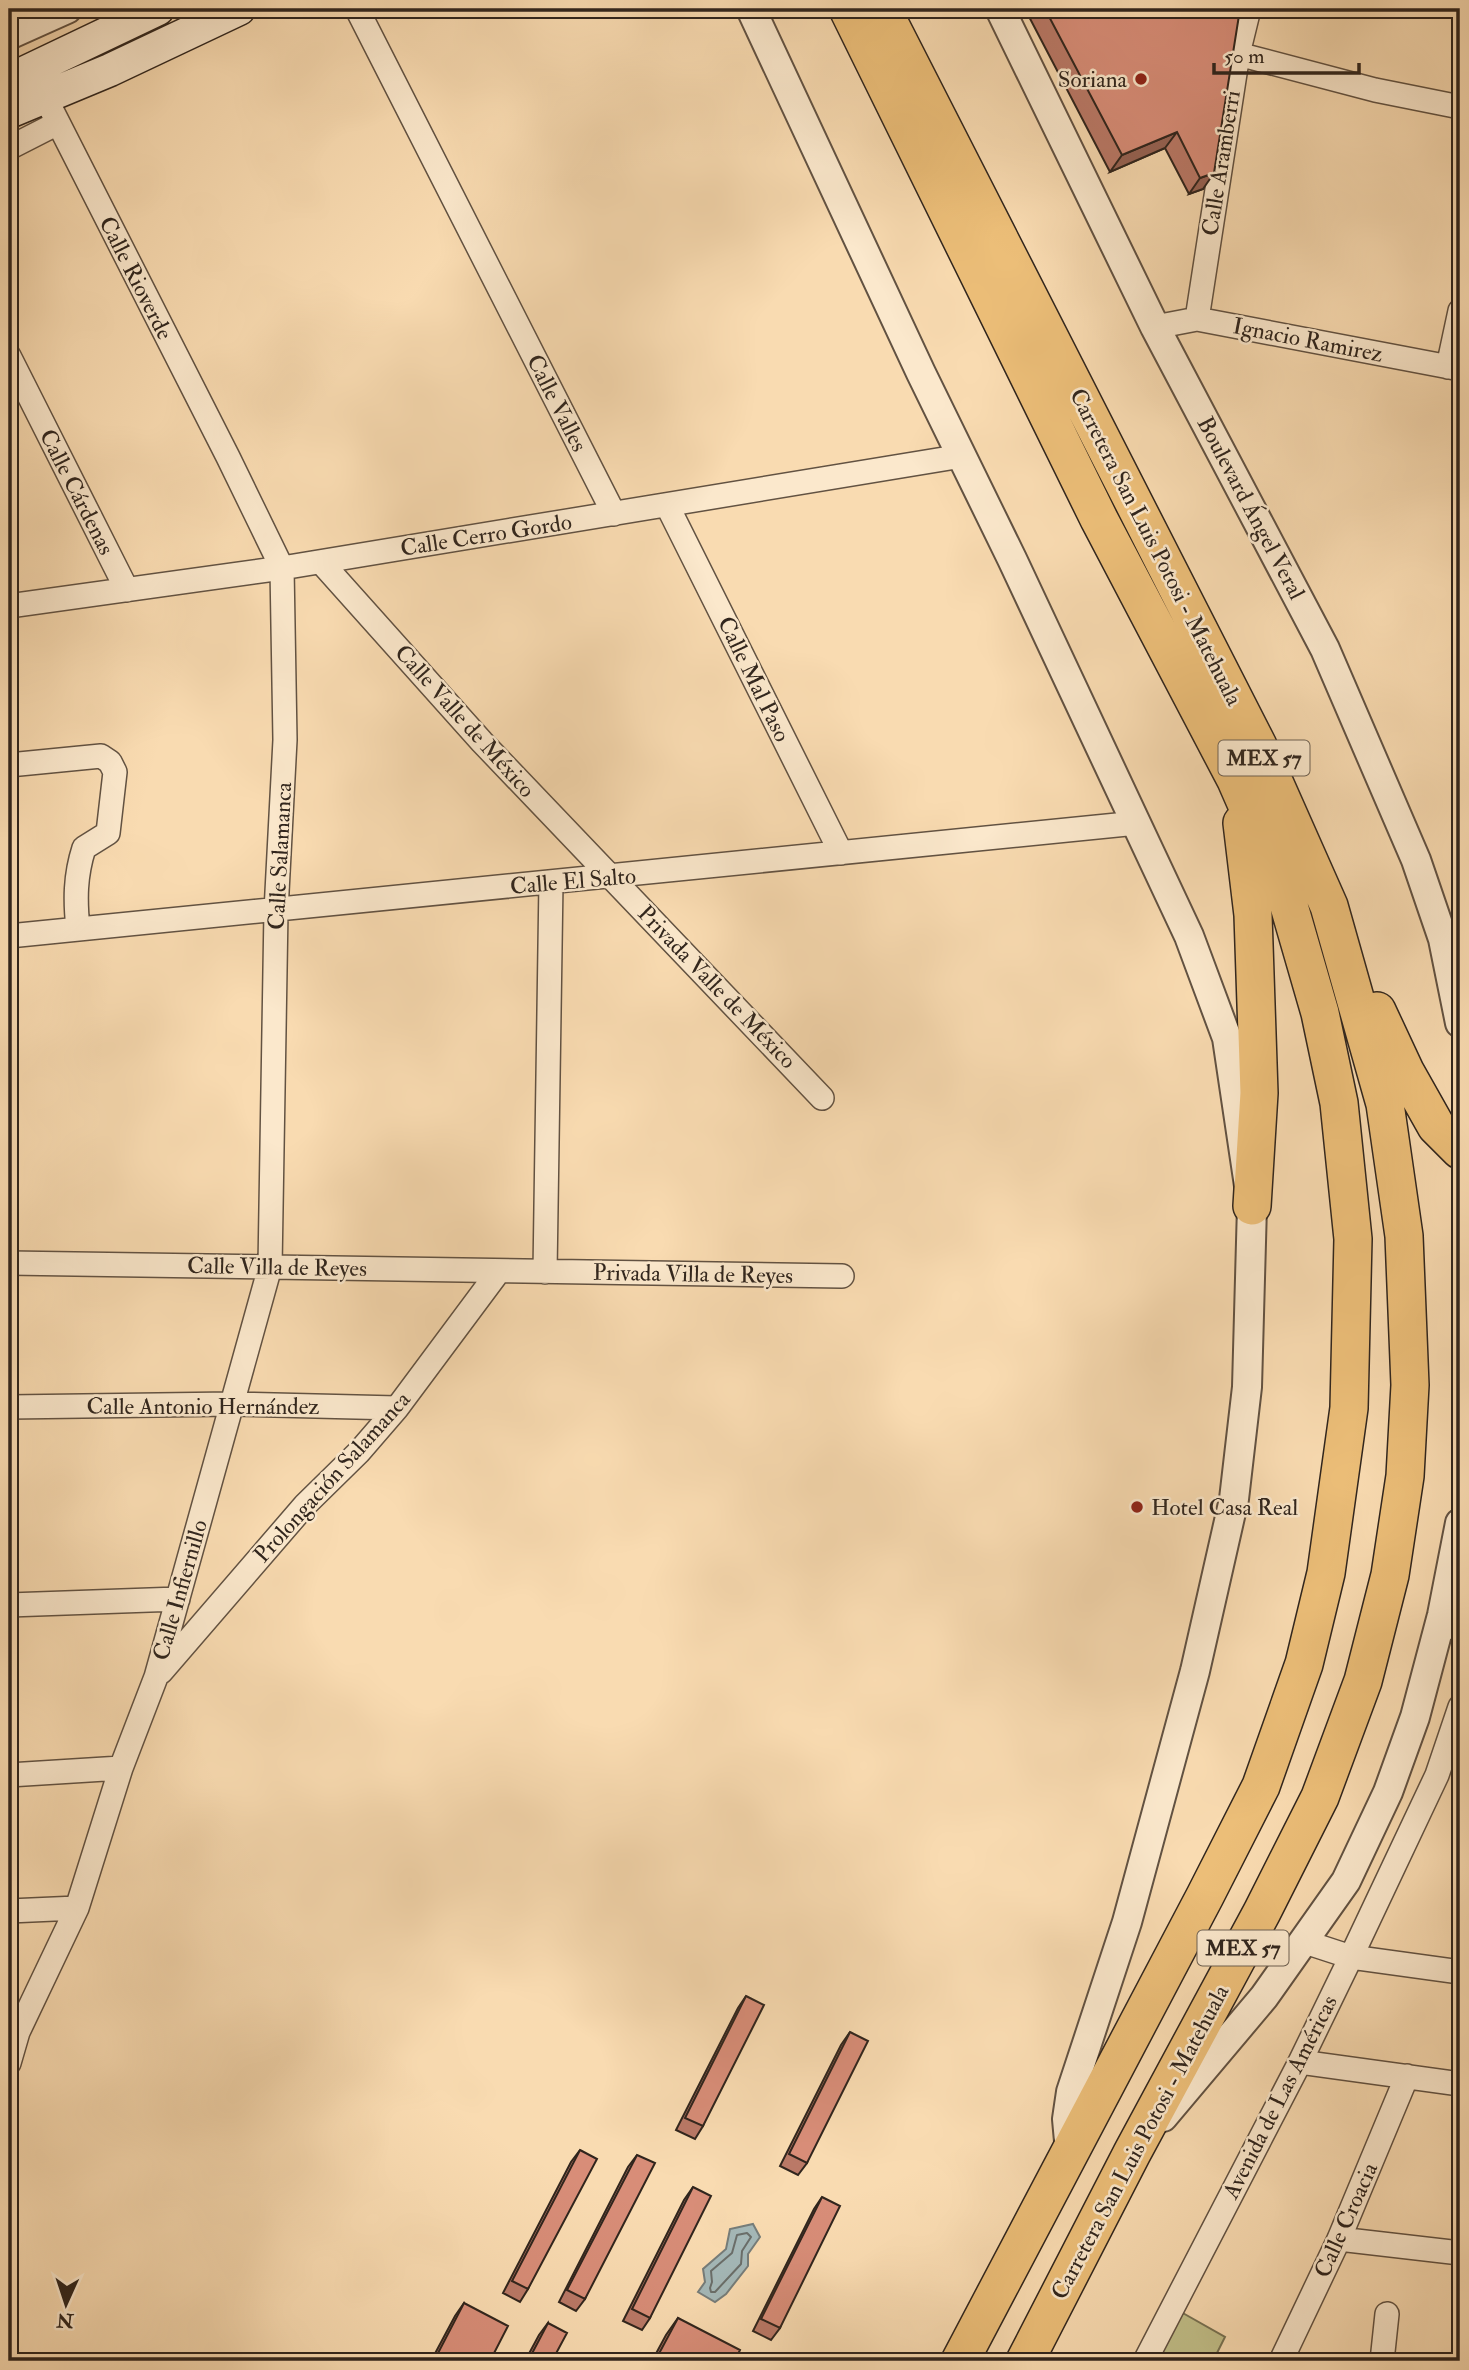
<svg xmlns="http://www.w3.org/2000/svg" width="1469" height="2370" font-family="'IM FELL Double Pica',serif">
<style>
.green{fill:#c1bf89;stroke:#787253;stroke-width:2}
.water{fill:#a4b8b8;stroke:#767d7a;stroke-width:2}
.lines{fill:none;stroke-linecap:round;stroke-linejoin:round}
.shore{stroke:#6a6e6a;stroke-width:2}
.minor-casing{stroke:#625242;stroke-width:26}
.tertiary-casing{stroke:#625242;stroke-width:32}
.secondary-casing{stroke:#30251d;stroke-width:35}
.trunk-casing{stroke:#30251d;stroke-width:40}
.minor{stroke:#fbe8cc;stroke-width:23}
.tertiary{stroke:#fbe8cc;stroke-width:28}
.secondary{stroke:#fbe8cc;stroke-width:32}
.trunk{stroke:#ecbe78;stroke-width:37}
.wall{fill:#ba7967;stroke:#30251d;stroke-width:2}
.shaded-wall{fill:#976354;stroke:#30251d;stroke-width:2}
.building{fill:#d88d78;stroke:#30251d;stroke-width:2}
.poi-dot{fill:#8f2418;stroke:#fbe8cc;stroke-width:2.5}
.labels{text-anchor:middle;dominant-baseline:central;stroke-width:5;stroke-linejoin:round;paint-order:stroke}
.shield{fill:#fbe8cc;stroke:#6d6052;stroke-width:2}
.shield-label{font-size:21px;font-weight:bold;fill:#30251d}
.poi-label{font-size:23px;fill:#30251d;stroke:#fbe8cc;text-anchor:end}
.street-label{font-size:23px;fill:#30251d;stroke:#fbe8cc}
</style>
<rect width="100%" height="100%" fill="#f9dbb1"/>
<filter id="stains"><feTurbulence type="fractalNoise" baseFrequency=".00286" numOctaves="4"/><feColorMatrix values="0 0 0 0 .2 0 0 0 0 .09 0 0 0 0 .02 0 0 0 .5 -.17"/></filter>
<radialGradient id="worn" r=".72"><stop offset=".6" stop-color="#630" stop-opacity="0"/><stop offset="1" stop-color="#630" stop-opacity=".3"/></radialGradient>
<path class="green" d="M1181 2312 1225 2337 1213 2361H1155Z"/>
<path class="water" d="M753 2224 760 2237 748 2254V2266L726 2294 715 2302 698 2292 705 2282 703 2269 726 2249 730 2229Z"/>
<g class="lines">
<path class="shore" d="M747 2233 751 2237 742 2251 741 2264 715 2292H711L710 2288 712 2282 711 2271 732 2253 737 2235Z"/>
<g class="minor-casing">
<path id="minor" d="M357 9 614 514
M1238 54 1375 90 1460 107
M9 148 58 123
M1197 319 1238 54 1249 9
M1155 327 1197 319 1460 369
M9 356 127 590
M1448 367 1460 311
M667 505 841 853
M321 562 482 742 822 1098
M9 606 282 568 962 456
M9 765 101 756 110 762 115 772 108 833 84 848C75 876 75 900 78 929
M9 936 1137 823
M9 1263 842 1276
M545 1272 551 882
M9 1407 232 1404 397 1408
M9 1605 178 1599
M1442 1615 1460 1632
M161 1672 305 1505 359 1452 397 1408 499 1271
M9 1775 121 1768
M9 1911 77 1908
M1305 1942 1351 1957 1460 1972
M1300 2062 1460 2084
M9 2063 18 2032 77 1908 121 1768 156 1677 270 1267 276 911 285 740 282 568 228 457 45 97
M1339 2239 1460 2253
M1145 2361 1300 2062 1351 1957 1437 1775 1460 1707
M1281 2361 1339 2239 1407 2076
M1382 2361 1387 2314"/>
</g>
<g class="tertiary-casing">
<path id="tertiary" d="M751 9 921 373 1012 559 1189 936 1227 1038 1252 1206 1247 1387 1234 1499 1195 1671 1127 1922 1071 2092 1067 2119 1070 2152
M1000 9 1155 327 1325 649 1416 860 1443 939 1460 1023
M9 35 67 9
M1163 2117 1264 1997 1346 1881 1388 1792 1415 1717 1442 1615 1460 1523"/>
</g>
<g class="secondary-casing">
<path id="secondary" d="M9 80 158 9
M9 112 110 70 239 9"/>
</g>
<g class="trunk-casing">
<path id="trunk" d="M848 9 1099 519 1236 780 1285 892 1320 1013 1339 1103 1353 1239 1349 1408 1326 1573 1304 1664 1261 1786 1205 1896 960 2361
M882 9 1258 746 1329 906 1385 1104 1404 1236 1410 1385 1405 1476 1390 1575 1363 1681 1320 1797 1262 1912 1132 2153 1025 2361
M1242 823 1253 915 1259 1093 1252 1206
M1377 1011 1405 1071 1436 1126 1460 1150"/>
</g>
<use href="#minor" class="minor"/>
<use href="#tertiary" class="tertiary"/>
<use href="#secondary" class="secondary"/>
<use href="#trunk" class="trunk"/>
</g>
<path class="wall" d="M1025 9H1240L1203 189 1189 194 1165 148 1110 172Z
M746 1996 703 2126 695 2139 676 2130 738 2008Z
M850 2032 807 2163 798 2175 780 2166 841 2045Z
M580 2150 528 2289 520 2302 503 2293 571 2162Z
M637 2155 585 2299 576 2311 559 2302 628 2167Z
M693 2187 650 2318 642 2330 623 2321 684 2200Z
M822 2197 780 2328 771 2340 753 2331 814 2209Z
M464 2303 490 2361H431L455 2316Z
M678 2318 735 2361H652L666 2335Z
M548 2323 552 2361H525L539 2335Z"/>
<path class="shaded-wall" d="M1177 132 1165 148 1110 172 1122 155Z
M1214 173 1203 189 1189 194 1200 178Z"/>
<path class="building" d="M1045 9H1240L1214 173 1200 178 1177 132 1122 155Z
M746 1996 764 2005 703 2126 685 2118Z
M850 2032 868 2041 807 2163 789 2154Z
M580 2150 597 2159 528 2289 512 2281Z
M637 2155 655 2163 585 2299 567 2290Z
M693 2187 711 2196 650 2318 632 2309Z
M822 2197 840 2206 780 2328 761 2319Z
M464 2303 508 2326 490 2361 479 2357 476 2361H449L437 2355Z
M678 2318 740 2350 735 2361H655Z
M548 2323 567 2333 552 2361H528Z"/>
<g class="poi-dot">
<circle cx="1141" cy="79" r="7"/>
<circle cx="1137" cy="1507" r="7"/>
</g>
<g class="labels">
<g class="shield">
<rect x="1218.5" y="740.5" width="91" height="35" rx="5"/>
<rect x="1197.5" y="1930.5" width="91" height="35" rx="5"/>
</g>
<g class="shield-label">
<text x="1264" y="758">MEX 57</text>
<text x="1243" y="1948">MEX 57</text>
</g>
<g class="poi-label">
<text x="1127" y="79">Soriana</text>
<text x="1151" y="1507" text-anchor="start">Hotel Casa Real</text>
</g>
<g class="street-label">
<text transform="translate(1221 163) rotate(-81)">Calle Aramberri</text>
<text transform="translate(136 278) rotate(63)">Calle Rioverde</text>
<text transform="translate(1308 340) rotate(11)">Ignacio Ramirez</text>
<text transform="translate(557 403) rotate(63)">Calle Valles</text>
<text transform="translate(77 492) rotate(63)">Calle Cárdenas</text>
<text transform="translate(1251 508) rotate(62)">Boulevard Ángel Veral</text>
<text transform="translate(486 535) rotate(-9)">Calle Cerro Gordo</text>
<text transform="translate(1156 547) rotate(63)">Carretera San Luis Potosi - Matehuala</text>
<text transform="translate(754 679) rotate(64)">Calle Mal Paso</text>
<text transform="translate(465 721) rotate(48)">Calle Valle de México</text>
<text transform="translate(280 856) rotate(-87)">Calle Salamanca</text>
<text transform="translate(573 881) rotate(-5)">Calle El Salto</text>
<text transform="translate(717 987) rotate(46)">Privada Valle de México</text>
<text transform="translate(277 1267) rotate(1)">Calle Villa de Reyes</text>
<text transform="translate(693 1274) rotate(1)">Privada Villa de Reyes</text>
<text x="203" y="1406">Calle Antonio Hernández</text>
<text transform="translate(332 1477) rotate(-48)">Prolongación Salamanca</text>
<text transform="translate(180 1590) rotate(-74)">Calle Infiernillo</text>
<text transform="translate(1280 2097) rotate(-63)">Avenida de Las Américas</text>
<text transform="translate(1140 2142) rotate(-62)">Carretera San Luis Potosi - Matehuala</text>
<text transform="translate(1346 2220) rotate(-66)">Calle Croacia</text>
</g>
</g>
<rect width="1469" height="2370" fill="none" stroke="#f9dbb1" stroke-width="35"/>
<rect x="10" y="10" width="1448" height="2349" fill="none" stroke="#30251d" stroke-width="3.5"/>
<rect x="18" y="18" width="1434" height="2335" fill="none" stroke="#30251d" stroke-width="2"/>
<g transform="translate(66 2304) rotate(183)" stroke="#fbe8cc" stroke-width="5" paint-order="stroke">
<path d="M0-5L12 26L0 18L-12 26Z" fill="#30251d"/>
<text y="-10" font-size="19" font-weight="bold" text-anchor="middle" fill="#30251d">N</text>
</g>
<path d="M1214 63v10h145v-10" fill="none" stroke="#30251d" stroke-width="3.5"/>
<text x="1224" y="63" font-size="21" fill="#30251d" stroke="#fbe8cc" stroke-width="5" paint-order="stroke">50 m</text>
<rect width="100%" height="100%" filter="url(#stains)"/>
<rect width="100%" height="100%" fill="url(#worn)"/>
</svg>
